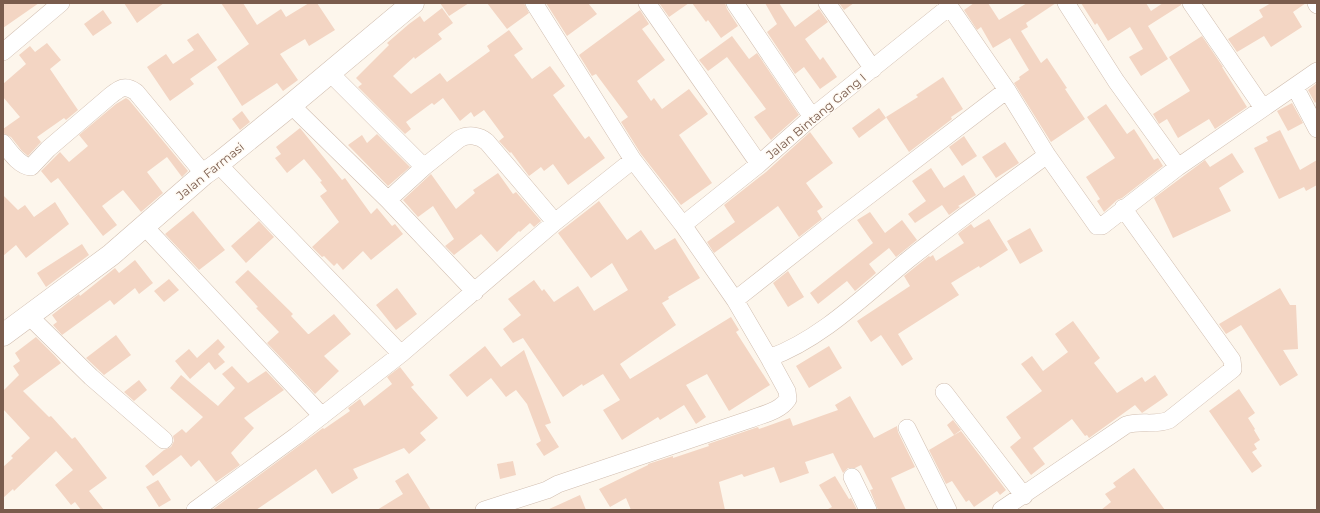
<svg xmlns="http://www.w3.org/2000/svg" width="1320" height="513" font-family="Montserrat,sans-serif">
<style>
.building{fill:#f3d5c3}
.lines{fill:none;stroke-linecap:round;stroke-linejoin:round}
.minor-casing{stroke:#d1beb0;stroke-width:18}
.tertiary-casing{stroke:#d1beb0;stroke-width:23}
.minor{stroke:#fff;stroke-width:17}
.tertiary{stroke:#fff;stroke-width:22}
.labels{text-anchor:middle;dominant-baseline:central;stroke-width:3;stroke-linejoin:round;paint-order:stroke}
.street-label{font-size:12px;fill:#7a5c4d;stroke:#fffaf3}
</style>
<rect width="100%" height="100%" fill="#fdf6ec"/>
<path class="building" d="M3 3H39L3 28Z
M124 3H164L137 23Z
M221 3H243L257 25 281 9 286 17 309 3H317L335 30 309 46 305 39 280 54 298 80 283 91 277 83 242 106 217 67 249 44Z
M440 3H469L449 16Z
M487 3H524L529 13 507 29Z
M546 3H588L597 14 567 36Z
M659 3H689L669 17Z
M692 3H725L727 9 738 26 721 38 708 20 706 22Z
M765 3H779L795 27 819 9 828 22 805 39 820 60 823 57 837 77 820 89 804 67 795 74 767 32 777 24Z
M839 3H854L844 10Z
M974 3H988L999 20 1027 3H1056L1026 23 1028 27 1021 31 1041 63 1047 58 1067 88 1065 89 1085 119 1051 142 1014 83 1020 79 1019 77 1029 70 1010 38 993 48 981 27 977 30 964 10Z
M1081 3H1146L1151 11 1163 3H1181V5L1148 26 1168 59 1141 76 1129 57 1143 49 1130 27 1108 41 1097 23 1095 25Z
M1271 3H1306L1293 12 1302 27 1271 47 1264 36 1237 52 1228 39 1263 17 1259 10Z
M442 8 453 23 438 34 442 39 415 59 414 57 393 76 411 94 440 73 447 82 490 51 487 46 509 30 523 49 514 55 532 79 550 66 565 86 553 95 585 139 589 136 605 158 568 185 553 164 544 171 541 167 529 176 511 152 510 153 499 141 504 137 484 110 474 117 471 112 460 121 443 98 434 105 432 103 406 122 411 129 405 134 358 87 362 84 356 78 389 45 387 43 409 24 420 16 424 22Z
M103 10 112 23 93 36 84 24Z
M640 10 649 24 642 29 665 60 637 81 651 101 654 98 662 109 689 89 708 114 679 135 712 183 681 205 641 154 621 122 628 117 596 74 592 76 579 55Z
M198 33 217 60 190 79 194 84 170 101 147 67 166 54 173 64 194 50 187 40Z
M732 36 749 59 757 53 799 115 771 140 754 117 766 109 727 57 708 71 699 60Z
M1202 36 1223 67H1222L1247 107 1215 129 1209 119 1178 138 1167 119 1159 124 1153 114 1190 91 1169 57Z
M47 43 61 60 50 69 78 110 66 120 64 118 37 137 41 142 28 156 22 151 11 137 3 133V129L20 117 3 97V84L26 64 19 55 30 46 35 52Z
M943 77 963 109 951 117 952 119 909 152 886 117 918 97 916 95Z
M1317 83V101L1315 103 1308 90Z
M126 98 129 100 188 171 182 177 167 157 147 172 163 193 141 212 123 190 102 206 117 225 103 236 58 178 51 183 41 171 60 152 69 162 88 146 79 135 116 104Z
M1292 103 1303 123 1288 131 1277 111Z
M1106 104 1127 134 1134 129 1154 160 1158 158 1163 166 1122 198 1117 200 1104 212 1097 201 1100 199 1086 177 1115 158 1087 117Z
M879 108 886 118 859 138 852 128Z
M242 111 250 122 240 130 232 119Z
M300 128 342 180 345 178 371 214 377 208 392 226 395 224 403 234 371 260 363 251 343 270 337 263 334 266 324 256 322 257 312 247 339 222 320 196 327 191 320 182 322 181 304 159 287 173 275 158 281 154 276 147Z
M1280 130 1300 170 1317 160V185L1306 191 1304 187 1279 199 1254 148 1268 141 1266 137Z
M810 132 833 163 806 183 823 207 817 211 822 219 799 237 778 206 714 253 707 242 735 222 724 205 766 172Z
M377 134 410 167 388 186 348 145 362 135 367 143Z
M964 136 977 156 962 166 949 147Z
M1005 142 1019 163 996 178 982 157Z
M1232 153 1244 172 1219 188 1231 211 1173 238 1154 198 1205 160 1210 167Z
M931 168 944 188 964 175 976 195 958 206 960 207 949 215 942 205 915 223 908 214 926 201 912 181Z
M498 173 513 194 516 192 541 221 534 227 530 223 520 232 519 231 497 252 481 234 454 255 445 246 454 239 433 206 418 217 403 200 431 174 456 209 475 193 473 190Z
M3 195 18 210 25 205 34 217 55 202 69 224 26 258 16 245 3 256Z
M599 201 627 240 641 230 655 250 675 238 700 278 668 297 669 299 662 303 676 325 620 364 630 379 731 317 739 330 736 332 770 385 729 411 707 374 686 385 706 417 696 424 684 405 660 420 658 417 622 440 603 410 620 400 603 374 583 386 582 384 563 397 523 338 513 343 503 329 521 315 508 299 534 280 542 291 544 289 554 302 578 286 594 311 628 290 612 263 591 278 558 233Z
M193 211 225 250 199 270 165 234Z
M870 212 885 233 902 220 917 240 896 257 889 248 869 264 876 273 855 291 847 281 818 304 810 293 873 243 857 220Z
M989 219 1008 250 980 268 979 266 951 283 959 295 898 334 913 359 902 366 881 335 871 342 857 321 910 286 904 276 929 256 930 257 933 255 936 261 964 243 958 234 960 232 971 224 974 228Z
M259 221 274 237 246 263 231 246Z
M1030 228 1043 251 1020 264 1007 241Z
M82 244 89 255 46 287 37 273Z
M135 260 153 283 139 294 135 288 114 305 110 300 62 335 53 325 57 322 52 315 79 294 80 296 115 268 119 273Z
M248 270 293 314 291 316 308 334H309L334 314 351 334 324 356 339 371 315 394 267 343 279 332 256 308 258 307 235 282Z
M788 271 804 297 788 307 773 283Z
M169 279 179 290 164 302 154 291Z
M397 288 417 314 396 330 376 305Z
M1280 288 1290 305H1296L1298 349 1283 350 1298 375 1280 386 1241 325 1226 334 1219 324Z
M1073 321 1100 358 1094 363 1117 393 1142 377 1145 382 1155 375 1168 395 1142 413 1135 405 1089 438 1087 435 1085 436 1072 419 1033 448 1045 464 1031 475 1010 447 1021 438 1006 417 1042 391 1021 364 1032 356 1043 371 1068 352 1055 334Z
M116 335 131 355 104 375 86 358Z
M36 337 55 356 61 363 23 391 49 417 51 416 72 439 75 437 107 478 89 491 104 510H81L75 502 71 505 55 485 73 470 56 451 14 491 13 489 3 498V467L13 458 11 456 30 438 3 409V391L19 375 13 366 20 361 15 353Z
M218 339 225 347 218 354 225 362 215 370 209 362 190 379 175 361 189 349 197 358Z
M485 346 501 367 524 350 551 423 545 425 559 447 544 456 536 444 541 441 527 404 516 390 506 397 491 378 467 397 449 375Z
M829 346 842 368 809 388 796 366Z
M232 366 248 383 266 371 284 390 244 418 254 428 231 453 240 465 216 482 199 460 191 467 181 455 153 476 145 466 164 450 171 447 174 441 173 436 182 429 186 433 203 417 170 388 181 375 218 406 235 388 222 374Z
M400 367 414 385 411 387 438 418 420 433 426 440 409 454 404 448 353 469 358 478 332 494 316 469 256 510H212L323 428 324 429 350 411 348 408 360 399 364 406 392 384 387 377Z
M139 380 147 390 134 401 124 392Z
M1239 389 1255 413 1248 418 1255 429 1254 430 1260 440 1254 444 1257 449 1252 452 1262 466 1252 473 1209 411Z
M850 396 874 438 897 426 898 432 915 467 891 478 906 510H878L870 490 873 489 861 465 855 468H848L843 473 833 453 805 462 809 473 780 483 774 467 744 477 742 474 719 482 725 510H631L626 498 610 507 599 489 648 465V464L673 456V458L709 446 708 444 758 427 759 429 790 418 793 426 838 410 835 405Z
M953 420 961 430 954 435 947 425Z
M961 431 1006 490 1000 495 997 491 974 507 969 500 966 502 952 481 946 484 929 450Z
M513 461 516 475 500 479 497 464Z
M1134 468 1165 510H1101L1111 502 1105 494 1116 487 1113 483Z
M408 473 431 510H377L403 494 395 481Z
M835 476 849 499 851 498 857 510H826L832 507 819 485Z
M158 480 171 500 159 507 146 487Z
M580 495 586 510H547Z"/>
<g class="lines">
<g class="minor-casing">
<path id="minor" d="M647 3 759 164
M735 3 812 117
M827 3 873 69
M947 3 1007 90 1047 155 1097 226H1102L1178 167
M1066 3 1116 81 1178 167 1317 71
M1191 3 1263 108
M1316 3 1317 5
M3 52 61 3
M329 72 424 167
M1295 87 1317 129
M291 105 388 200 475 292
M3 143C10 152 19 166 31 167L48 149 110 96C120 88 125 84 136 92L204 174
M218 164 401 354
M388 200 424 167 459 139C468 134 479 135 487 142L555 222
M683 225 759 164 812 117 949 7
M145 227 322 416
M735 300 838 219 1007 90
M28 315 91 377 164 440
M769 358C822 339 866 294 909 259 954 223 1001 189 1047 155
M944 392 1024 496
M907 428 948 510
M852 477 868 510
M195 510 296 436 401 354 555 222 633 160 534 3
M484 510 547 490 558 484 751 419C764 414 780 411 788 399L787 391 769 358 735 300 683 225 633 160
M1001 510 1126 425C1141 420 1154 426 1169 420L1233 369 1232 360 1123 208"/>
</g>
<g class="tertiary-casing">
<path id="tertiary" d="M3 335 111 255 204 174 218 164 291 105 413 3"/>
</g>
<use href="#minor" class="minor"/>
<use href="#tertiary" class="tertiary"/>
</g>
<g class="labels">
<g class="street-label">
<text transform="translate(816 116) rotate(-40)">Jalan Bintang Gang I</text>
<text transform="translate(210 171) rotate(-39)">Jalan Farmasi</text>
</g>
</g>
<rect width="1320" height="513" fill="none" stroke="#7a5c4d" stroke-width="8"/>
</svg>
